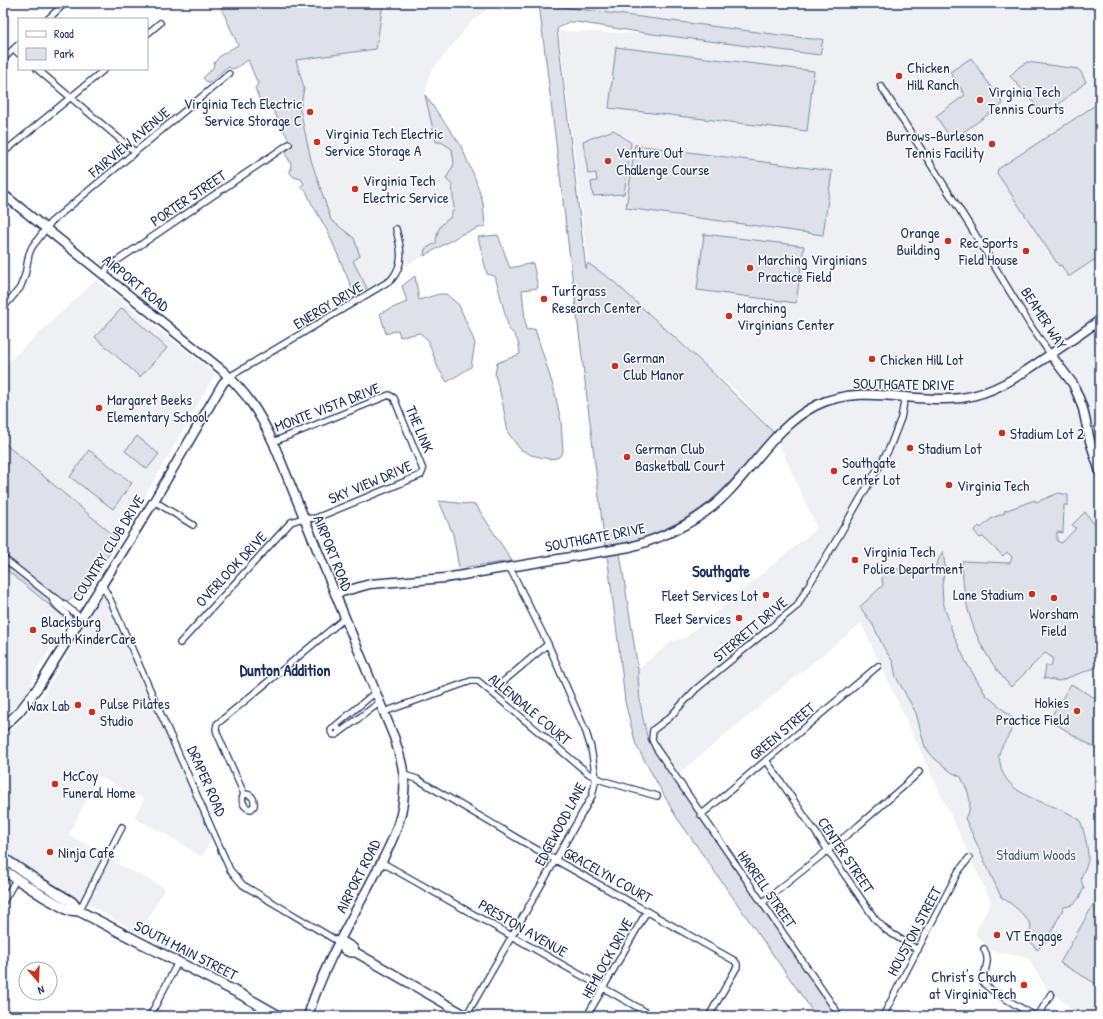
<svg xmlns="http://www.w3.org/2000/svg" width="1103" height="1019" font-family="'Patrick Hand',sans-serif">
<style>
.built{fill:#eff0f4}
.green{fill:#dee1e7;stroke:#7c88a2}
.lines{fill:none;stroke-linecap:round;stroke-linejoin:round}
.street-casing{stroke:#1b2f5e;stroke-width:8}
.secondary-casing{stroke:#1b2f5e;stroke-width:11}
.primary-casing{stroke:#1b2f5e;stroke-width:12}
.street{stroke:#fff;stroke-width:5.5}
.secondary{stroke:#fff;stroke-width:8}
.primary{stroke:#fff;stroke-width:9}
.poi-dot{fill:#c8321e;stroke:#fff;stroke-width:1.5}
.labels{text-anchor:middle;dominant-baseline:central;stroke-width:3;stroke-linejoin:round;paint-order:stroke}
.poi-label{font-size:15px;fill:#1b2f5e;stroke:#fff;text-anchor:start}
.street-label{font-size:15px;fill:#1b2f5e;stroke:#fff}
.park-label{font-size:15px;fill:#4c5c80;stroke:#fff}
.neighbourhood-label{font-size:16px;font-weight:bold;fill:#1b2f5e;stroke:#fff}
</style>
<rect width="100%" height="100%" fill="#fff"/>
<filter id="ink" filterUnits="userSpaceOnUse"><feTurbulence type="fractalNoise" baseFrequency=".025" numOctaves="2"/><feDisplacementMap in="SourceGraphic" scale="8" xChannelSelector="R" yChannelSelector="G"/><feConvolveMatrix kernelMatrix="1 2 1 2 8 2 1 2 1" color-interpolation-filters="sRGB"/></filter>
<g filter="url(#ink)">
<path class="built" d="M383 3H495L472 21 429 74 425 95 460 144 475 178 483 203 485 226 462 234 367 288 353 260 360 256 354 238 331 220 311 160 300 110 304 88 296 60 376 49Z
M529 3H1100V1016H1078L1056 995 1048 991 1028 958 992 951 975 934 991 902 861 623 673 778 648 740 638 681V669L672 641 685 638 817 528 774 433 735 390 706 366 613 281 588 263 559 31 808 39Z
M96 280 215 374 155 479 118 539 3 442V367Z
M3 567 64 617V622L61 630 33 677 31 686 23 698 3 718Z
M103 595 212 837 202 857 169 836 134 818 144 799 98 776 69 835 104 854 112 861 165 888 140 934 45 879 3 851V737L24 719 41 699Z"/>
<path class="green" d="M219 3H383L376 49 296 60 304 88 300 110 311 160 331 220 354 238 360 256 353 261 367 288 354 293 328 232 312 204 306 191 300 187 304 184 301 179 294 177 290 173 291 164 285 153 292 146 269 102 265 103 260 101 255 88 258 84 248 60 234 69 227 67 209 84 203 78 213 68 214 63 221 55 238 45Z
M539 4 812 39H823L820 55 645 33 576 22H568L557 29 586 269 588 263 613 281 706 366 774 433C753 456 734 480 711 500 685 523 640 543 605 546Z
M616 47 814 71 807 131 609 108Z
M971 58 1003 104 952 140 936 116 965 95 950 72Z
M1027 62 1078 69 1081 72 1086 82 1048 113H1043L1010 76 1019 67Z
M425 95 460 144 475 178 483 203 485 226 462 234 424 256 425 249 436 243C437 231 439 224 450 218L454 208 452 185 446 179 454 164 452 149 441 142H436Z
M1100 102V256L1070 276H1068L1061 265 1059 266 997 173 998 169Z
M614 130 631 143 624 194 593 196 591 182 597 181 596 173 588 174 583 141Z
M635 145 832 171 823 235 626 208Z
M704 234 804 246 796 303 697 290Z
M498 235 510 268 533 263 538 288 522 290 526 330 535 329 554 389 561 421 563 452 560 456 557 458 549 459 531 455 520 449 508 433 502 400 495 375 497 363 520 354C519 342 517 337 509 329L495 276 487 274 478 237Z
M415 276 419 300 439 294H446L459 305 475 343 471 367 447 382 438 368 428 340 420 333 400 337 398 330 386 334 380 313 407 302 402 286Z
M122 308 167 348 140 377 95 337Z
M137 436 159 454 147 469 125 451Z
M3 442 118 539 88 589 68 601 64 617 3 567Z
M89 450 132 483 113 509 70 477Z
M1059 493 1068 495V505H1064L1063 533 1057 532V541L1062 543 1076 528 1072 525 1085 512 1100 532V633H1098L1095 641 1100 645V666L1059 681 1044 678 1046 665 1051 666 1053 658 1045 653 1011 687C977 649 963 612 962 561L1010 563 1012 557 1007 552 1003 556 983 537 980 538 974 531 979 526 981 528 992 518 1005 513 1004 511 1035 500 1036 502Z
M439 501 476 505 512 561 459 568 453 534Z
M943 551 945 566 942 585 943 602 952 631 966 662 986 695 1012 717C1016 732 1002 741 999 754 998 757 1000 760 1000 763 1005 794 1040 800 1064 811 1069 813 1075 817 1080 820 1084 832 1088 845 1088 858 1088 871 1076 874 1084 887 1080 898 1076 906 1064 907L1046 942 1037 950 1029 939 1031 925C1023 913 1014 905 1001 897L965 818 969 811 970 802 968 792 961 777 951 772 934 758 925 747 916 713 896 677 893 662 884 648 873 625 860 607 883 585 882 579 885 571C900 568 918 566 933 571Z
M620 553 638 669C638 693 642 717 648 740L730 862 837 1016H816L675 815 636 745 625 702 622 673 607 555Z
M1071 684 1100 701V751L1049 720Z
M1093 905 1100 909V986L1060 963Z"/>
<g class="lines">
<g class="street-casing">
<path id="street" d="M48 19 65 3
M147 34 160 23
M14 49 19 54
M3 59 19 44
M37 69 135 152
M881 86 970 226 1032 328 1051 355
M3 153 105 69
M104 275 108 267 289 144
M3 308 20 288 25 275 29 254 32 247 51 222 229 74
M229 377 391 280C405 264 401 248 396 229
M154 501 193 525
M3 558 51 596 56 598 81 618
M102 585 109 597 230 870 243 885 339 942
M51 596C59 617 74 605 68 636
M180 643 291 522 300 519 316 518 421 475 423 470 394 398 389 395 273 442
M492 691 548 644
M384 712 471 681H478L589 774 604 781 657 796
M331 731a4 4 0 1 1 8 0a4 4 0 1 1-8 0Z
M334 727 371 696 376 693
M339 733 375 706 380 703
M766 760 875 919 886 930 918 950
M404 775 417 779 520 840 735 961 737 964V967L709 1016
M244 794C252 794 255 799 254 806L251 809 247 808C242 804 241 799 244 794L217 733 216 729 217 724 345 618
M701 815 878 666
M381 862 653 1016
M3 902 17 878
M762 903 858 826 905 785 919 772
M79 911 122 827
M984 949C990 959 986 965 984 976 984 976 982 981 983 982 984 988 1027 1011 1035 1016
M150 1016 178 962
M466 1016 592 796 596 778 591 748 586 732 548 644 510 568
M587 1016 647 911
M840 1016 656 748 652 739 653 730 669 718 696 689 797 606 807 588 837 539 889 449 901 418 905 397
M883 1016 958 872 969 858
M1038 1016 1051 994"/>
</g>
<g class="secondary-casing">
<path id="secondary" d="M3 194 222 370C247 394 258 410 273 442L394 737C400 756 406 774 404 794 402 827 385 855 370 884 347 927 322 969 308 1016
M1051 355 1073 384 1079 398 1083 409 1090 441 1100 472
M335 594 370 584 445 578 630 547C669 536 704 519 731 489 758 460 781 422 817 405 863 383 914 404 961 398 993 394 1019 376 1045 358 1063 346 1082 333 1100 320
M3 727 19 712 39 686 154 501 223 383 229 377
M339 942C343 949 347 954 355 952L467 1016
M339 942 345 943 353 948 355 952"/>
</g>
<g class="primary-casing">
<path id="primary" d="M3 858 42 884 72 902 79 911
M3 870 43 896 68 910 79 911 242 995 279 1016"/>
</g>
<use href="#street" class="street"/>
<use href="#secondary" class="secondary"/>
<use href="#primary" class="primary"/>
</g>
</g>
<g class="poi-dot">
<circle cx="899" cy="76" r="4"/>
<circle cx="980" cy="100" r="4"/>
<circle cx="310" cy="112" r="4"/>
<circle cx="317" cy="142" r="4"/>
<circle cx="992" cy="144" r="4"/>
<circle cx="608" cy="161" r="4"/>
<circle cx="355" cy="189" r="4"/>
<circle cx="948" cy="241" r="4"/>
<circle cx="1026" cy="251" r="4"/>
<circle cx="750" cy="268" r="4"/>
<circle cx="544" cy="299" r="4"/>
<circle cx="729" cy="316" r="4"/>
<circle cx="872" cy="359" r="4"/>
<circle cx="615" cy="366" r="4"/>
<circle cx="99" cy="408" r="4"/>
<circle cx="1002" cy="433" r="4"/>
<circle cx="910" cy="448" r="4"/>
<circle cx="627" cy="457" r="4"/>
<circle cx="834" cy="471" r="4"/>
<circle cx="949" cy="485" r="4"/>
<circle cx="855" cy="560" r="4"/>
<circle cx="1032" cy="594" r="4"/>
<circle cx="766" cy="595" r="4"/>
<circle cx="1054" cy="598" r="4"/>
<circle cx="739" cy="618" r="4"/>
<circle cx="33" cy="630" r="4"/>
<circle cx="78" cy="705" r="4"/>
<circle cx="1077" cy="711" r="4"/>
<circle cx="92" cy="712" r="4"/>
<circle cx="55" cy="784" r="4"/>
<circle cx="50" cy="852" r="4"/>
<circle cx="997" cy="935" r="4"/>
<circle cx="1024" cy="985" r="4"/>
</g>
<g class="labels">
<g class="poi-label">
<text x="907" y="67">Chicken<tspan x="907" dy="17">Hill Ranch</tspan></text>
<text x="988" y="91">Virginia Tech<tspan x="988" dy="17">Tennis Courts</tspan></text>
<text x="302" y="103" text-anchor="end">Virginia Tech Electric<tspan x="302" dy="17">Service Storage C</tspan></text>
<text x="325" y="133">Virginia Tech Electric<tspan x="325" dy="17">Service Storage A</tspan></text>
<text x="984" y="135" text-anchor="end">Burrows-Burleson<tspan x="984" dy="17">Tennis Facility</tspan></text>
<text x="616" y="152">Venture Out<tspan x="616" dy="17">Challenge Course</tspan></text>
<text x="363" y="180">Virginia Tech<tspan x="363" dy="17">Electric Service</tspan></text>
<text x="940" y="232" text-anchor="end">Orange<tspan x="940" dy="17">Building</tspan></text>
<text x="1018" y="242" text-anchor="end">Rec Sports<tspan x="1018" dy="17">Field House</tspan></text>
<text x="758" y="259">Marching Virginians<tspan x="758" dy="17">Practice Field</tspan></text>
<text x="552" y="290">Turfgrass<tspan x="552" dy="17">Research Center</tspan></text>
<text x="737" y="307">Marching<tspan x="737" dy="17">Virginians Center</tspan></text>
<text x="623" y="357">German<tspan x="623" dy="17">Club Manor</tspan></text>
<text x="880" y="359">Chicken Hill Lot</text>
<text x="107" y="399">Margaret Beeks<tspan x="107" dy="17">Elementary School</tspan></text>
<text x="1010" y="433">Stadium Lot 2</text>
<text x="635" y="448">German Club<tspan x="635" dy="17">Basketball Court</tspan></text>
<text x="918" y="448">Stadium Lot</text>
<text x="842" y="462">Southgate<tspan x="842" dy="17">Center Lot</tspan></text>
<text x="957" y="485">Virginia Tech</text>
<text x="863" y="551">Virginia Tech<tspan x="863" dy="17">Police Department</tspan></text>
<text x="1024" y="594" text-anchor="end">Lane Stadium</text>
<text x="758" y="595" text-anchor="end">Fleet Services Lot</text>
<text x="1054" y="613" text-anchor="middle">Worsham<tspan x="1054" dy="17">Field</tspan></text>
<text x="731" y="618" text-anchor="end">Fleet Services</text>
<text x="41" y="621">Blacksburg<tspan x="41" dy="17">South KinderCare</tspan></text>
<text x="1069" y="702" text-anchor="end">Hokies<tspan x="1069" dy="17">Practice Field</tspan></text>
<text x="100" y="703">Pulse Pilates<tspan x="100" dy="17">Studio</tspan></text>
<text x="70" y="705" text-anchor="end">Wax Lab</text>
<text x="63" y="775">McCoy<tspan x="63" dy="17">Funeral Home</tspan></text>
<text x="58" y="852">Ninja Cafe</text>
<text x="1005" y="935">VT Engage</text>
<text x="1016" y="976" text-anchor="end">Christ's Church<tspan x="1016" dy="17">at Virginia Tech</tspan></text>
</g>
<g class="street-label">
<text transform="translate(129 142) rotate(-40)">FAIRVIEW AVENUE</text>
<text transform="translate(188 198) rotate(-34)">PORTER STREET</text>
<text transform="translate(136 283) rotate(39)">AIRPORT ROAD</text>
<text transform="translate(328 305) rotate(-31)">ENERGY DRIVE</text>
<text transform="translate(1044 318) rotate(57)">BEAMER WAY</text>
<text transform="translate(904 384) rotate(1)">SOUTHGATE DRIVE</text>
<text transform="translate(327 407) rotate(-21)">MONTE VISTA DRIVE</text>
<text transform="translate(420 429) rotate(67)">THE LINK</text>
<text transform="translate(370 482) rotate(-23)">SKY VIEW DRIVE</text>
<text transform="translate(595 537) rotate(-11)">SOUTHGATE DRIVE</text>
<text transform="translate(108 548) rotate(-58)">COUNTRY CLUB DRIVE</text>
<text transform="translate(333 553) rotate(68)">AIRPORT ROAD</text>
<text transform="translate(231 569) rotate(-47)">OVERLOOK DRIVE</text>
<text transform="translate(750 629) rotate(-40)">STERRETT DRIVE</text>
<text transform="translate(530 709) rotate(40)">ALLENDALE COURT</text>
<text transform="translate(782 731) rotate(-40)">GREEN STREET</text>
<text transform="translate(207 781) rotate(66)">DRAPER ROAD</text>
<text transform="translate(560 824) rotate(-62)">EDGEWOOD LANE</text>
<text transform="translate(846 855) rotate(56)">CENTER STREET</text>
<text transform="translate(608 875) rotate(29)">GRACELYN COURT</text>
<text transform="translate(358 876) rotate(-63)">AIRPORT ROAD</text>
<text transform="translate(767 889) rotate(55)">HARRELL STREET</text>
<text transform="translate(523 928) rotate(30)">PRESTON AVENUE</text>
<text transform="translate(914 931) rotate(-62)">HOUSTON STREET</text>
<text transform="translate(186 950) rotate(27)">SOUTH MAIN STREET</text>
<text transform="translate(607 958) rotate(-61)">HEMLOCK DRIVE</text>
</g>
<g class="park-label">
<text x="1036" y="854">Stadium Woods</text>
</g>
<g class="neighbourhood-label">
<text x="721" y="571">Southgate</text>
<text x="285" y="670">Dunton Addition</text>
</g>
</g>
<rect width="1103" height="1019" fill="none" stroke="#fff" stroke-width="16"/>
<rect x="8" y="8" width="1087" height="1003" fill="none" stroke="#1b2f5e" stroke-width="1.5" filter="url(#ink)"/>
<rect x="18" y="18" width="130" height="52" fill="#ffffff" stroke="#a4acbf"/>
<rect x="26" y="31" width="20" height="6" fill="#ffffff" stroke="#a4acbf"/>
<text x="54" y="38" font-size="12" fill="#1b2f5e">Road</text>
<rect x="26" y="48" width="20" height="12" fill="#dee1e7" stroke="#a4acbf"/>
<text x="54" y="58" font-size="12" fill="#1b2f5e">Park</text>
<g transform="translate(38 981) rotate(161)"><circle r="19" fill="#ffffff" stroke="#a4acbf"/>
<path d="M0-3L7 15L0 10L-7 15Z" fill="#c8321e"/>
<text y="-6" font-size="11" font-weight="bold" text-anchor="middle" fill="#1b2f5e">N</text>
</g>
</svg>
